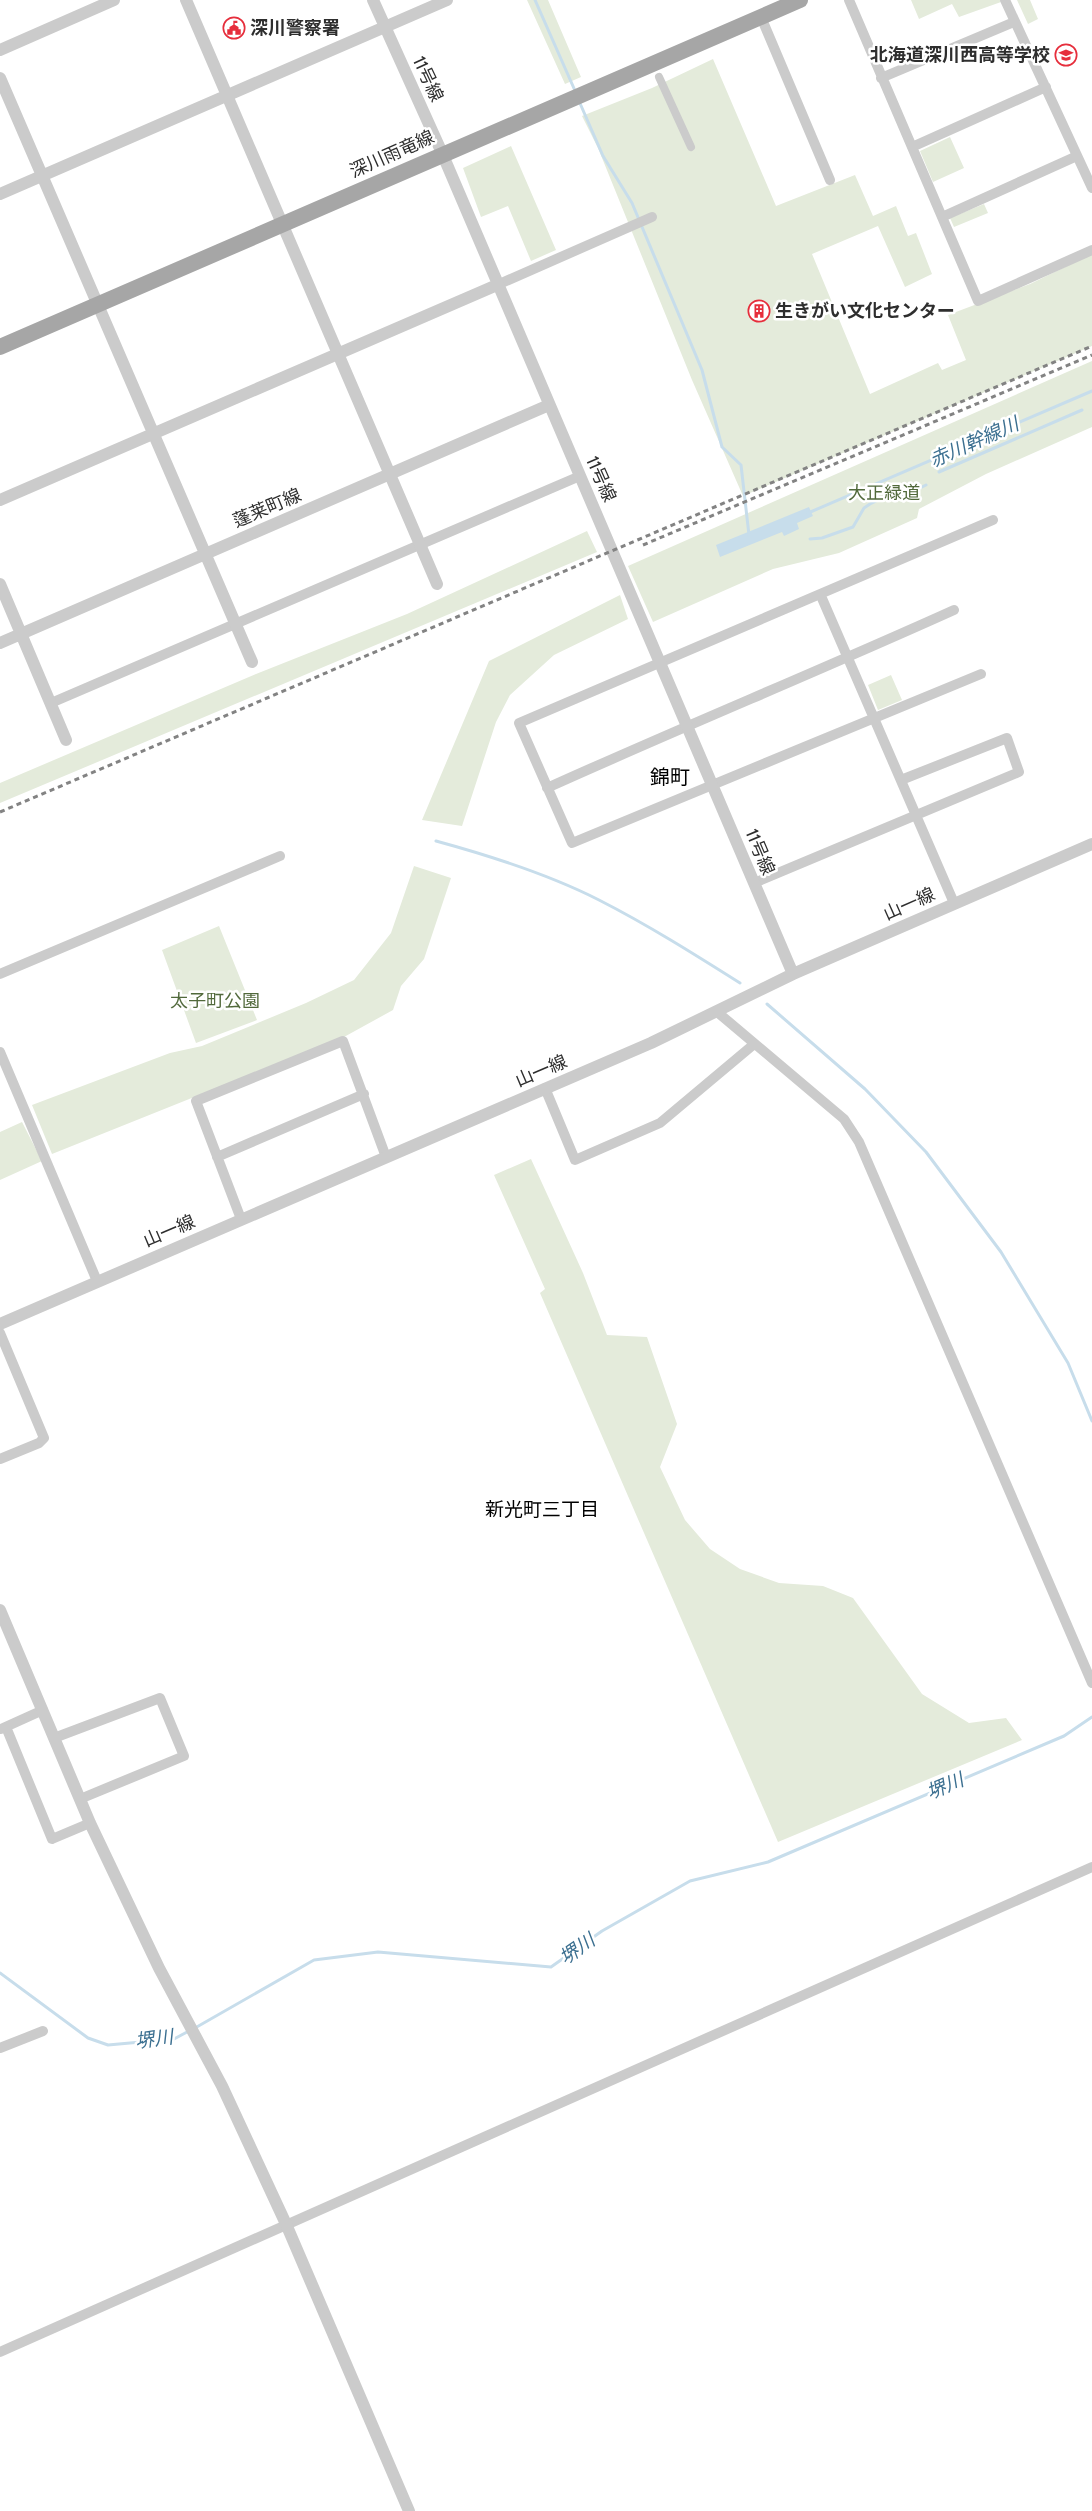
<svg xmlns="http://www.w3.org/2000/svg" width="1092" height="2511" font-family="Cabin,'Noto Sans JP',sans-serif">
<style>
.green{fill:#e4ebdb}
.water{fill:#c7ddeb}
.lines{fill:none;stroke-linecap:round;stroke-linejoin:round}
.stream{stroke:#c7ddeb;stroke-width:3}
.pedestrian{stroke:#cbcbcb;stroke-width:8}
.minor{stroke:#cbcbcb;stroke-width:10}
.tertiary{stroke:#cbcbcb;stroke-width:12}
.primary{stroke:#a6a6a6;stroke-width:16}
.rail{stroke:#838383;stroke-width:3;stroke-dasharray:5 4;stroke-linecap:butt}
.labels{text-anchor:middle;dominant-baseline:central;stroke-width:5;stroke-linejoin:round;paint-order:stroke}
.poi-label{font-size:18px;font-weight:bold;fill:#2e2e2e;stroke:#fff;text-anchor:start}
.street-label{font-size:18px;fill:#2e2e2e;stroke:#fff}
.park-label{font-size:18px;fill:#51693b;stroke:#fff}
.water-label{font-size:19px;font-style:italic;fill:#3b6f90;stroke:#fff}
.neighbourhood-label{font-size:19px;fill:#000;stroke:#fff}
.quarter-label{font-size:20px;fill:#000;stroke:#fff}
</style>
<rect width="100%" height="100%" fill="#fff"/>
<path class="green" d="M527 0H548L581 77 565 84Z
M911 0H1000L1001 2 959 17 952 4 919 19Z
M1017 0H1030L1038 19 1028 24Z
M713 59 776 206 855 175 873 216 896 206 908 236 916 233 932 274 905 287 878 226 812 254 870 394 938 363 942 370 966 360 948 315 1030 284 1092 254V346L743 496 692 380 598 148 582 116 652 88Z
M950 137 964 168 933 182 920 151Z
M511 146 556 250 531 261 508 206 481 217 463 168Z
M984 204 988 213 954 227 950 218Z
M1092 361V427L986 474 919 509 917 518 839 553 773 569 653 622 628 566Z
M587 531 597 552 0 803V783L256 674 407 614Z
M620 595 628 619 554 655 510 695 496 722 462 826 422 820 489 661Z
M891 675 902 700 878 710 868 685Z
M414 866 451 878 424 959 401 986 393 1010 344 1037 52 1154 32 1105 170 1053 202 1046 306 1003 354 980 391 933Z
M219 926 257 1020 196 1043 162 950Z
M22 1122 42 1161 0 1180V1132Z
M531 1159 583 1273 607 1335 647 1337 677 1424 660 1467 685 1520 710 1549 740 1569 779 1583 823 1586 853 1598 922 1694 969 1723 1006 1718 1022 1740 778 1842 540 1293 545 1289 494 1175Z"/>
<path class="water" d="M809 507 813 516 797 523 799 529 784 536 782 532 720 557 716 545Z"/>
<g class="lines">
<path class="stream" d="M535 0 576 93
M579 101 603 156 632 203 702 370 722 447 741 465 749 535
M939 472 1082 410
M808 513 1092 391
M810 539 822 538 853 527 864 508 870 504 888 495 908 494 926 485
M436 841C491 856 548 874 599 900 648 925 694 954 740 983
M767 1004 865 1089 926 1152 1001 1252 1068 1363 1092 1421
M0 1973 88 2038 108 2045 174 2039 189 2031
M195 2028 314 1960 378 1952 551 1967 602 1931 690 1881 768 1862 1064 1736 1092 1717"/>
<path class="pedestrian" d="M659 77 691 147"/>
<path class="minor" d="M849 0 978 301 1092 250
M1005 0 1092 188
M761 17 830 180
M881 78 1014 22
M912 147 1046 87
M942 217 1077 156
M497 285 652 217
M821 596 954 903
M981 674 572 843 519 723 993 520
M51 703 580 476
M547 788C682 727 819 671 954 610
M754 883 1019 772 1007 738 901 780
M0 974 280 856
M716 1011 844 1119 859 1142 1092 1683
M0 1052 97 1281
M545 1088 575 1160 660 1123 753 1045
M217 1157 364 1094
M241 1219 196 1101 343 1041 386 1157
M0 1333 44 1438 39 1443 0 1459
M6 1727 52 1839 90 1823
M1 1729 43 1710
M54 1738 160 1698 184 1756 80 1799
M0 2048 43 2031
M0 2352 1092 1867"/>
<path class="tertiary" d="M186 0 437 584
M373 0 442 153 793 974
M0 50 114 0
M0 78 252 662
M0 194 447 0
M0 500 497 285
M0 584 66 740
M0 643 549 405
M0 1324 651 1043 793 974 1092 844
M0 1610 90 1823 159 1968 222 2086 286 2224 409 2511"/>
<path class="primary" d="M0 347 800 0"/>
<path class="rail" d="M643 545 1092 355
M0 812 1092 346"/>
</g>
<defs>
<g id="civic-ring" transform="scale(1.125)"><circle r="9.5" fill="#fff" stroke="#e62e3c" stroke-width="1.5"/><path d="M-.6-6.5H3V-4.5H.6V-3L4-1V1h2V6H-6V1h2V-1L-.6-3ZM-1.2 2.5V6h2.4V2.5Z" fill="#e62e3c"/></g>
<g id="school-ring" transform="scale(1.125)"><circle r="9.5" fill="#fff" stroke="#e62e3c" stroke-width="1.5"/><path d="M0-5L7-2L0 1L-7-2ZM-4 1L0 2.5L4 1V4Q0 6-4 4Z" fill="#e62e3c"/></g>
<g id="building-ring" transform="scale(1.125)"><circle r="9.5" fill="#fff" stroke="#e62e3c" stroke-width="1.5"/><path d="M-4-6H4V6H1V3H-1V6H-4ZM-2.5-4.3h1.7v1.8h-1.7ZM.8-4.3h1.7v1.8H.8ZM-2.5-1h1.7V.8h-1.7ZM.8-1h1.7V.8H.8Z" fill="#e62e3c"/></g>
</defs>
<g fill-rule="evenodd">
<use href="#civic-ring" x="234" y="28"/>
<use href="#school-ring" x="1066" y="55"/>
<use href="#building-ring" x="759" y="311"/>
</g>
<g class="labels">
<g class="poi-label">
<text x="250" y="28">深川警察署</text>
<text x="1050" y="55" text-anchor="end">北海道深川西高等学校</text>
<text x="775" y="311">生きがい文化センター</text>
</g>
<g class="street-label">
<text transform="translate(428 79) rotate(65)">11号線</text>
<text transform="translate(392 154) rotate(-24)">深川雨竜線</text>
<text transform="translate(601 479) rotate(66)">11号線</text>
<text transform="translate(267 508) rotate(-23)">蓬莱町線</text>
<text transform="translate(760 852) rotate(67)">11号線</text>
<text transform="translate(909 904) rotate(-24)">山一線</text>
<text transform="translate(541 1071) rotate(-23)">山一線</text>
<text transform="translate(169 1231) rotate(-23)">山一線</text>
</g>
<g class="park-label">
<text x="884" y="493">大正緑道</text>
<text x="215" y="1001">太子町公園</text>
</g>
<g class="water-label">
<text transform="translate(974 442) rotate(-24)">赤川幹線川</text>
<text transform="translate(945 1786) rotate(-23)">堺川</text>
<text transform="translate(577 1949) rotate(-35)">堺川</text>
<text transform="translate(154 2039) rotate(-8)">堺川</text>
</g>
<g class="neighbourhood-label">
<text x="542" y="1509">新光町三丁目</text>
</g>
<g class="quarter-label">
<text x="670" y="777">錦町</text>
</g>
</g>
</svg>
